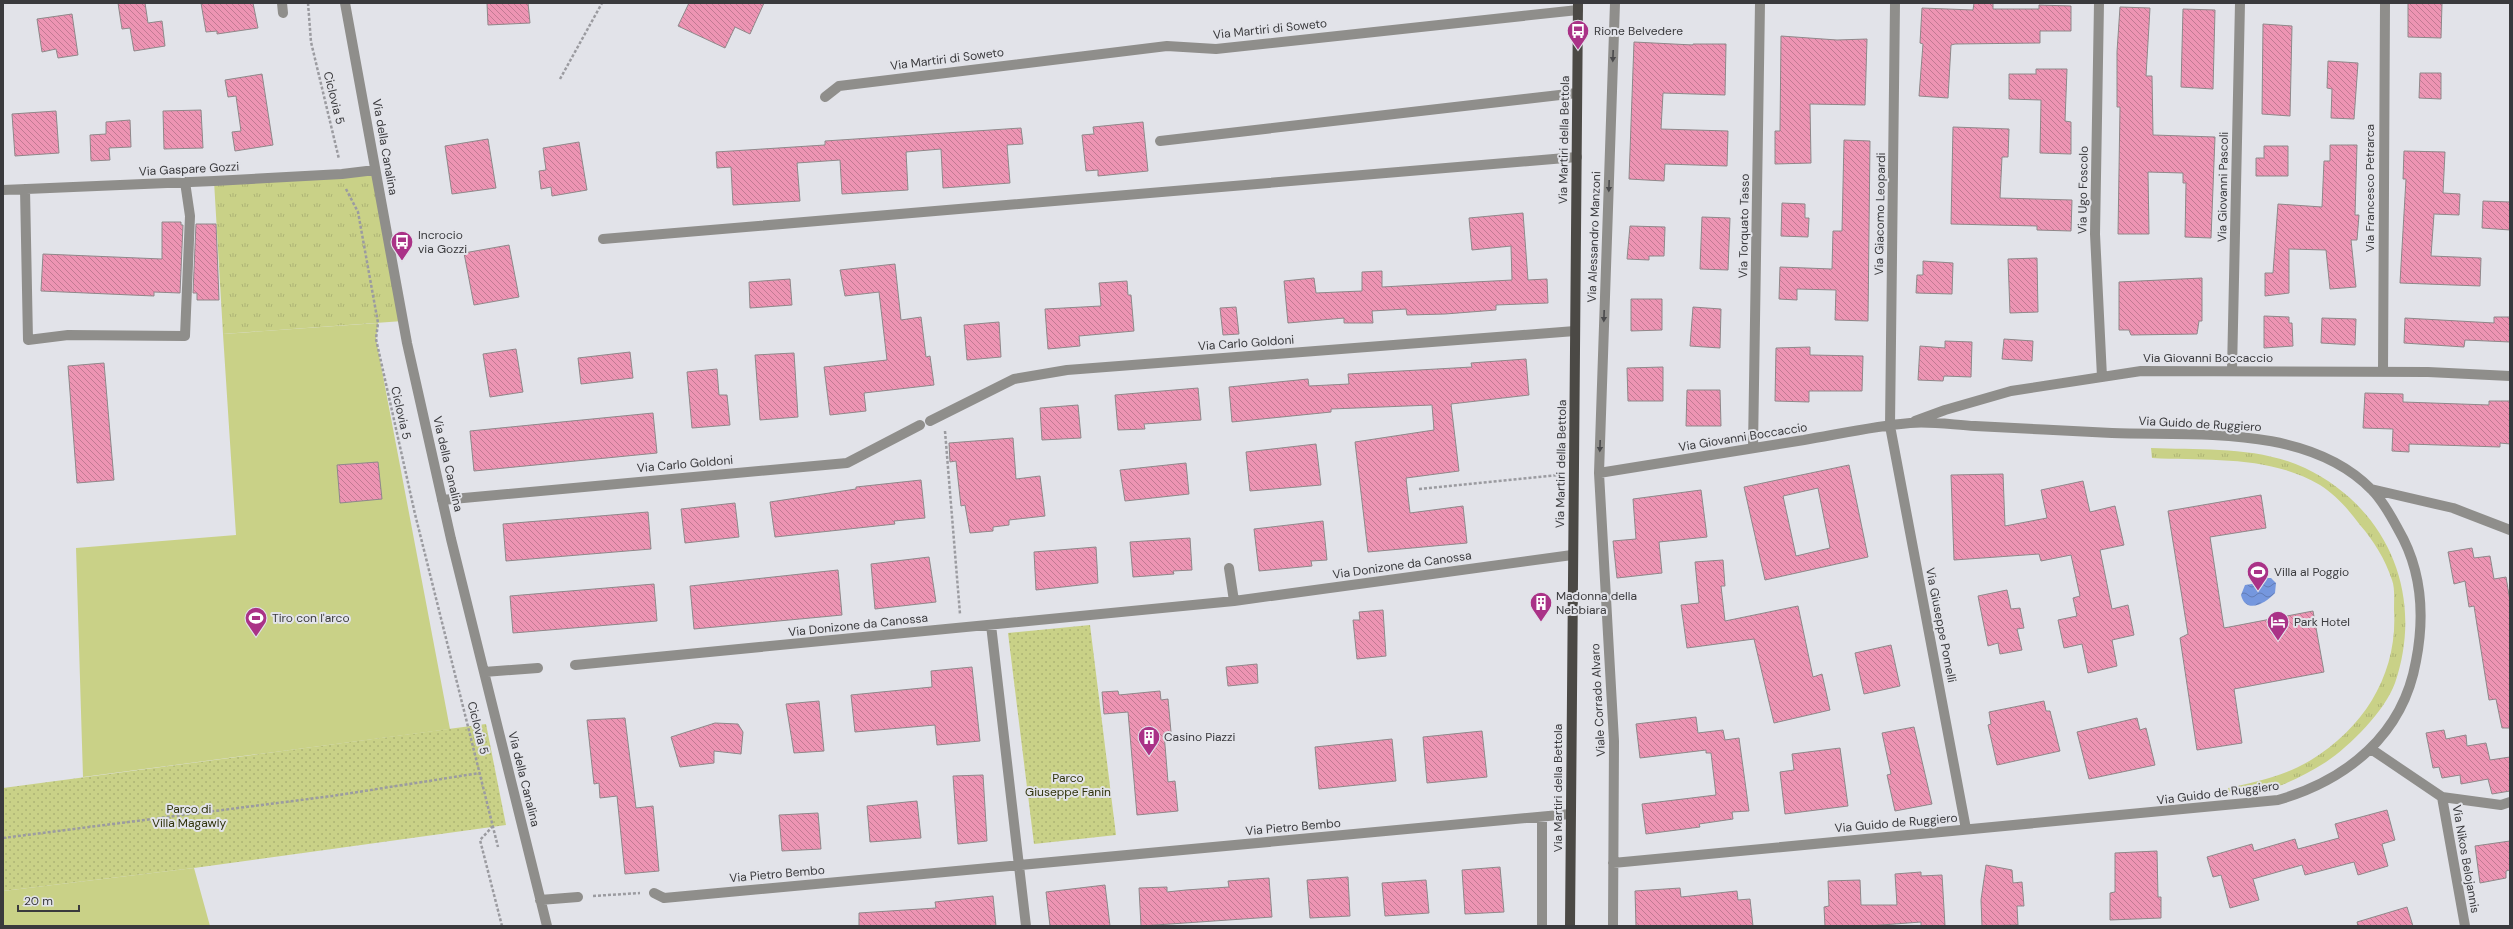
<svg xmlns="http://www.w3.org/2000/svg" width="2513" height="929" font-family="'DM Sans',sans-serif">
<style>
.grass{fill:url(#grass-tufts)}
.park{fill:url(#park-dots)}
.pitch{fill:#c9d187}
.water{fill:url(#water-waves)}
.building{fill:url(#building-back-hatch);stroke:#8f888a;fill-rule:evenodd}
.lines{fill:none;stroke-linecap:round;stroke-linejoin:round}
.path{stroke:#9b9ba0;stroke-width:2.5;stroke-dasharray:3 2;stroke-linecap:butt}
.minor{stroke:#8f8e8b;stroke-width:10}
.major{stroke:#4b4945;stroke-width:10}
.oneway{fill:#4b4b4d}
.labels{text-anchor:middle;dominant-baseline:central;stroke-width:4;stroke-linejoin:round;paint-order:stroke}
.street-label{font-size:12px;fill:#3a3a3d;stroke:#e2e3e9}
.poi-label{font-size:12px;fill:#3a3a3d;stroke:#e2e3e9;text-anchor:start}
.park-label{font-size:12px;fill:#30330c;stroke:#e2e3e9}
</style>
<defs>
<pattern id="grass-tufts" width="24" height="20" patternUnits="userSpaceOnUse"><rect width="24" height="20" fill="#c9d187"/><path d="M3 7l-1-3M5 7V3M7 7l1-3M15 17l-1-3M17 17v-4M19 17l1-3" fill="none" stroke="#adb475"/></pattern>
<pattern id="park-dots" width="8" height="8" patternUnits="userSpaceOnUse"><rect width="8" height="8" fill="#c9d187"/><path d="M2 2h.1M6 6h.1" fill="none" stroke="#adb475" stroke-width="1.8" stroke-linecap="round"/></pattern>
<pattern id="water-waves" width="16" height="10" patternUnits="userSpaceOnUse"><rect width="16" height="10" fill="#7597de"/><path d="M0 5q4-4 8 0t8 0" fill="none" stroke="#617cb5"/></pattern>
<pattern id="building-back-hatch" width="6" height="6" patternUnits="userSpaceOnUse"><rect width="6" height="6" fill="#ed94b3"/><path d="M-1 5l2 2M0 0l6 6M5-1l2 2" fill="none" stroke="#c17a93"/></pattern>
</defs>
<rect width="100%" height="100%" fill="#e2e3e9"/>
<path class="grass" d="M375 170 403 321 223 334 214 181Z
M2151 448C2200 450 2258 446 2305 468 2388 508 2425 595 2395 683 2385 711 2350 746 2326 762 2308 773 2287 785 2266 790 2255 792 2241 791 2229 792L2228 788C2256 782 2287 775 2311 760 2365 727 2398 673 2394 610 2394 600 2395 588 2392 580 2385 559 2374 541 2360 525 2348 509 2337 496 2320 485 2269 455 2208 461 2152 458Z"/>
<path class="park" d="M1090 625 1116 835 1034 844 1008 633Z
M486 724 506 825 194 868 3 891V788Z"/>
<path class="pitch" d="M378 323 376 339 450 729 83 777 76 548 236 535 223 334Z
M194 868 210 926H3V891Z"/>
<path class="water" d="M2266 578H2271L2276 583 2275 593C2266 603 2246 615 2241 595L2245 585 2258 583Z"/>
<path class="building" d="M118 3H145L148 23 162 21 165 46 134 51 130 28 122 29Z
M201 3H253L258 28 217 34V31L206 32Z
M487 3H528L530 23 488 25Z
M689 3H764L750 34 735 27 725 48 678 26Z
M1974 3H1993V9H2039V5L2071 6V31H2040V43L1955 44 1951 45 1948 98 1919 96 1923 44 1920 43 1922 8 1973 10Z
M2408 3H2442L2441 38 2408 37Z
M2120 7 2150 8 2146 76H2152L2153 135 2215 137 2211 238 2185 237 2186 183H2183V173L2148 172 2149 234H2118L2120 107H2117V52Z
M2183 9 2215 10 2213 89 2181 87Z
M72 14 78 55 58 58 56 49 42 52 37 19Z
M2263 24 2292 26 2290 116 2262 114Z
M1781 36 1837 40 1867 39 1865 105 1810 104 1811 163 1775 164V131H1780Z
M1634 42 1693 45V44H1726L1725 95 1663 93 1661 129 1728 131 1727 166 1665 164 1664 181 1629 179Z
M2328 61 2358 63 2354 119 2331 118 2332 89 2327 88Z
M2036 69H2067L2065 121 2071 122V154L2040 153 2041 100 2009 99V74H2036Z
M2420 73H2441V99L2419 98Z
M262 74 273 145 235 151 232 132 241 131 236 96 228 97 225 80Z
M201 110 203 148 164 149 163 111Z
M56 111 59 153 15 156 12 114Z
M130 120 131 147 109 148 110 160 91 161 90 135 106 134V122Z
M1143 122 1148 171 1098 176V170L1086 171 1082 135 1094 134 1093 127Z
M1953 127 2009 129 2008 157H2002L2000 198 2072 200 2071 231 2037 230V226L1951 224Z
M1021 128 1023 144 1007 145 1010 183 943 188 941 149 906 152 908 190 842 194 840 160 797 163 800 201 733 205 731 167 717 168 716 152 825 145V141Z
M488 139 496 188 452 194 445 146Z
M1844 140 1870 141 1868 321 1835 320 1836 290 1797 289V300L1779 299 1780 267 1832 269 1833 231H1842Z
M579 142 587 190 552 196 551 187 541 189 539 171 546 170 543 148Z
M2330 145H2357L2355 215H2359L2357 240H2351L2356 287 2330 289 2326 250 2289 249V293L2265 296V273H2273L2278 204 2322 207 2324 161H2330Z
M2264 146H2288V176H2256V158H2264Z
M2404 151 2445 152 2443 193 2460 194 2459 215 2434 214 2431 256 2481 258 2480 286 2400 283 2406 179H2403Z
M2483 201 2510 202V230L2482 228Z
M1782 203 1805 204V218H1809L1808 237 1781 236Z
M1523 213 1528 280 1547 279 1548 303 1496 305V310L1445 314 1407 315 1406 309 1372 311 1373 323H1344V318L1288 323 1284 281 1314 278 1316 293 1362 291V272L1382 271V287L1512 280 1511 246 1472 250 1469 218Z
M1702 217 1730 218 1728 270 1700 269Z
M162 222H181V225H183L180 293 154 292V296L41 291 43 254 162 259Z
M196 224H216L219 300H197V293H193Z
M1630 226 1665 227 1664 256H1649V260L1627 259Z
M509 245 519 297 474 305 464 253Z
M2037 258 2038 312 2010 313 2008 259Z
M1923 261 1953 263 1952 294 1916 293 1917 275H1923Z
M895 264 901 320 921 317 926 357 930 356 934 385 864 393 866 411 830 415 824 367 887 360 879 292 845 296 840 270Z
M2202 278V321H2199L2197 334 2131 335 2129 330H2119V282Z
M790 279 792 305 750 308 749 282Z
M1127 281 1128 295H1131L1134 331 1079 336 1080 346 1048 349 1045 309 1101 306 1099 283Z
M1631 299H1662V330L1631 331Z
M1236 307 1239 334 1223 335 1220 308Z
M1693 307 1721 309 1720 348 1690 346Z
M2264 316 2289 317V323H2292L2293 346 2264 348Z
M2494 317H2510V342L2465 340 2464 347 2404 343 2405 318 2494 323Z
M2322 318 2356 319 2355 345 2321 343Z
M999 322 1001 357 967 360 964 325Z
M2004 339 2033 341 2032 361 2002 359Z
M1945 341 1972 342 1971 377 1944 376 1943 381 1918 380 1920 346 1945 348Z
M1810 347V355L1863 356 1862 391H1809V402L1775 401 1776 348Z
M516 349 523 392 490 397 483 354Z
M630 352 633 378 581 384 578 358Z
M794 353 798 417 760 420 755 355Z
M1526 359 1529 395 1451 404 1459 471 1406 478 1410 513 1463 506 1467 543 1368 552 1355 442 1434 430 1432 405 1331 409V412L1232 422 1229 387 1308 379 1309 386 1349 384 1348 374 1472 367 1471 363Z
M104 363 114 480 77 483 68 366Z
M1663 367V401H1628L1627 368Z
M717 369 719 395H727L730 425 692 428 687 372Z
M1198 388 1201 420 1144 424 1145 429 1118 430 1115 395Z
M1687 390H1720L1721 426H1686Z
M2365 393 2403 394V402L2489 405V401H2510V444L2500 443V447L2409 444V452L2392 451 2393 429 2363 428Z
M1078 405 1081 438 1042 440 1040 408Z
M653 413 657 453 474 471 470 431Z
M1013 438 1016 479 1040 476 1045 516 1009 520V525L993 527V531L970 533 965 505 961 506 956 461 950 462 949 443Z
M1316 444 1321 485 1250 491 1246 452Z
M378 462 382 499 340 503 337 465Z
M1186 463 1189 494 1125 501 1120 470Z
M1849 465 1868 557 1765 580 1744 487ZM1818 488 1830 548 1796 556 1783 496Z
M2003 474 2005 526 2047 518 2041 490 2083 481 2090 512 2115 506 2124 545 2100 550 2112 609 2128 605 2134 635 2112 640 2117 666 2088 673 2082 644 2064 648 2058 620 2077 616 2073 598 2080 596 2071 555 2041 561 2039 554 1954 560 1951 475Z
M921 480 925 518 894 521 895 524 775 537 770 502 856 489V487Z
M1701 490 1707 537 1659 542 1662 573 1617 578 1613 541 1636 539 1633 499Z
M2261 495 2266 528 2210 537 2224 628 2313 611 2324 672 2234 689 2242 743 2197 750 2180 638 2188 634 2168 511Z
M735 503 739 537 685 543 681 509Z
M648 512 651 549 506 561 503 524Z
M1323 521 1327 560 1311 561 1312 566 1259 571 1254 529Z
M1190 538 1192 570 1173 571 1174 574 1133 577 1130 542Z
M1096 547 1098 583 1036 590 1034 552Z
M2472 548 2474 558 2490 556 2494 579 2506 577 2510 601V728H2502L2496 699 2489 700 2474 606 2469 607 2465 581 2454 584 2448 552Z
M929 557 936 602 875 609 871 564Z
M1723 560 1725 586H1721L1725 621 1798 606 1813 677 1822 674 1830 710 1774 723 1754 639 1687 648 1681 605 1699 603 1695 562Z
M838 570 842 615 694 629 690 586Z
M654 584 657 621 513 633 510 596Z
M2007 590 2011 609 2020 608 2024 628 2017 629 2022 650 2000 654 1998 643 1988 646 1978 596Z
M1383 610 1386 656 1357 659 1353 620H1360L1359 612Z
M1891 645 1900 686 1864 694 1855 653Z
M1257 664 1258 683 1228 686 1226 667Z
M972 667 980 741 937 745 935 725 855 732 851 695 932 687 931 671Z
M1118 691 1119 695 1160 691 1161 700 1168 699 1171 732 1164 733 1168 782 1175 781 1178 811 1137 815 1128 712 1104 714 1102 692Z
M819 701 824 751 794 753 786 704Z
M2044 701 2046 711H2050L2060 751 1997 765 1988 725 1991 724 1989 712Z
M1696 717 1698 733 1723 730 1725 740 1739 738 1749 811 1732 812 1733 819 1699 824 1700 827 1646 834 1642 804 1716 795 1711 753H1706V750L1640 758 1636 724Z
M625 718 636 808 653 806 659 871 625 874 617 796 600 798 599 783 594 784 587 720Z
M2137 718 2140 730 2146 728 2155 765 2089 779 2077 732Z
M715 723 738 724 743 732 741 754 714 751V763L680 767 671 737Z
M1914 727 1932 804 1895 811 1887 775 1891 774 1882 733Z
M2444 730 2446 739 2466 735 2467 746 2486 743 2490 760 2510 757V791L2492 794 2488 779 2461 784 2460 775 2442 778 2439 767 2433 768 2426 733Z
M1482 731 1487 777 1427 783 1423 737Z
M1392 739 1396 781 1319 789 1315 747Z
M1840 748 1848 806 1785 814 1780 772 1794 770 1792 754Z
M983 775 987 841 958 844 953 776Z
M917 801 921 838 870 842 867 806Z
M2387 810 2395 840 2382 844 2388 866 2358 875 2354 862 2305 875 2302 865 2253 879 2259 900 2230 908 2221 875 2213 877 2207 857 2252 844 2254 851 2295 839 2298 849 2339 838 2335 824Z
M818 813 821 849 782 851 779 815Z
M2510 841V870L2506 871V878L2480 883 2475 846Z
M2157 851 2158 897H2161V918L2110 920V893L2115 892V853Z
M1986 865 2012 870 2013 883 2022 882 2024 906H2017L2018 925 1982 926 1981 900Z
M1500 867 1504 912 1465 914 1462 870Z
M1921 872V876L1942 875 1945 926H1921V922L1868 926H1825L1824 907 1829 906 1828 881 1860 880 1861 905H1897L1895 874Z
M1348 877 1350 916 1310 918 1307 880Z
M1269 878 1272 917 1141 926 1139 888 1167 887V892L1186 890 1229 887 1228 881Z
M1426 880 1429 913 1385 916 1382 883Z
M1105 885 1110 926H1050L1046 892Z
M1680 888 1681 897 1737 891 1738 900 1750 899 1753 926H1636L1635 891Z
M993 896 996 926H859V913L936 908 935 902Z
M2407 907 2413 926H2358L2357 922Z"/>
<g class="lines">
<path class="path" d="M308 3 311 42 339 159
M560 79 602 3
M346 189 358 212 378 323 376 339 415 514 498 847
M945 431 960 614
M1419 489 1559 475
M493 826 480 840 502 926
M3 838 332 796 480 773
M593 896 640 893"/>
<path class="minor" d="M282 3 283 13
M345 3 407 343 451 539 547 926
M1895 3 1890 426 1966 829
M2099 3 2095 234 2102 377
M825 97 839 86 1167 46 1216 49 1578 10
M1160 141 1577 93
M25 189 28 340 68 335 185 336 190 216 185 182
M3 190 214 181 342 174 375 170
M603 239 1577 157
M2232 371 2240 3
M2383 372 2385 3
M930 421 1014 379 1067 370 1575 331
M1915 421 1945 410 2011 391 2141 371 2428 372 2510 376
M1753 448 1760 3
M1599 473C1668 462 1736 451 1804 440 1839 434 1875 426 1910 423 1931 421 1954 425 1975 426 2021 428 2066 431 2112 433 2195 436 2308 424 2372 490 2383 501 2391 516 2398 529 2422 570 2425 615 2416 661 2403 735 2347 780 2278 800 2057 823 1835 840 1613 863
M2371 489 2453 508 2510 530
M442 500 847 463 920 425
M1229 568 1234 601
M991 625 1026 926
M575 665 1234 601 1572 555
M484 672 538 668
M2371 749 2442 797 2465 926
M2442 797 2501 805 2510 802
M1542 817V926
M654 893 664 898 1570 814
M540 900 578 897
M1613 926 1614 741 1599 473 1615 3"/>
<path class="major" d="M1570 926 1578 3"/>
</g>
<defs><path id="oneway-solid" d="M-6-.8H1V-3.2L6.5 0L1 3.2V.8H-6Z"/></defs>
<g class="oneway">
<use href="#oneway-solid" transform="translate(1613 56) rotate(92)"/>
<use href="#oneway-solid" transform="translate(1609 186) rotate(92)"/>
<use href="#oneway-solid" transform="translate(1604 316) rotate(92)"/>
<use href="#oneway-solid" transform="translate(1600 446) rotate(92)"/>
</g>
<defs>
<g id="bus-pin" transform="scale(1.15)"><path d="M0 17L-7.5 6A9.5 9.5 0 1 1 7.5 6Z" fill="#aa3287" stroke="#e2e3e9"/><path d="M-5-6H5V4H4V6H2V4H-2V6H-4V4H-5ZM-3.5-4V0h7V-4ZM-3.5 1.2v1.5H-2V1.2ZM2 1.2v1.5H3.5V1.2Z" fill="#fff"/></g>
<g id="stadium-pin" transform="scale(1.15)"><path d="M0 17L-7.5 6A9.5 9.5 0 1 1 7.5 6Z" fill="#aa3287" stroke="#e2e3e9"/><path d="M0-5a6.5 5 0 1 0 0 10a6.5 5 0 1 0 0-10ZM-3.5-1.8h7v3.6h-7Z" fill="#fff"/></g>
<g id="building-pin" transform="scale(1.15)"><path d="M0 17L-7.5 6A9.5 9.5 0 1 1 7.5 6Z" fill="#aa3287" stroke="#e2e3e9"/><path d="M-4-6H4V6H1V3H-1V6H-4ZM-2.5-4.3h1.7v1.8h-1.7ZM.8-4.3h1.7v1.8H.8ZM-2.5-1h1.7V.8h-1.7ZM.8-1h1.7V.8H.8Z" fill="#fff"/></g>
<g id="hotel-pin" transform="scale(1.15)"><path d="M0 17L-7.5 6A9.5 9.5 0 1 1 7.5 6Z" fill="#aa3287" stroke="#e2e3e9"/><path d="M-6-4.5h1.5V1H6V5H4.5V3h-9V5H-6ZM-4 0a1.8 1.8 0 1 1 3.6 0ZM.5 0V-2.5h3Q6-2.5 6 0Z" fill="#fff"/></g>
</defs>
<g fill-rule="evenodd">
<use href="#bus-pin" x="1578" y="31"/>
<use href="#bus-pin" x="402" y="242"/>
<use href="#stadium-pin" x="2258" y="572"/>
<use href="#building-pin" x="1541" y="603"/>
<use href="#stadium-pin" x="256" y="618"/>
<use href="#hotel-pin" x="2278" y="622"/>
<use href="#building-pin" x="1149" y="737"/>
</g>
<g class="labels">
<g class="street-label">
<text transform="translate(1270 29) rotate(-6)">Via Martiri di Soweto</text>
<text transform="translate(947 59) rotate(-7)">Via Martiri di Soweto</text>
<text transform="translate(334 98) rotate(76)">Ciclovia 5</text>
<text transform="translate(1564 140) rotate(-89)">Via Martiri della Bettola</text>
<text transform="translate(385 147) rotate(80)">Via della Canalina</text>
<text transform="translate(189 169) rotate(-3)">Via Gaspare Gozzi</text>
<text transform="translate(2223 187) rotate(-89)">Via Giovanni Pascoli</text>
<text transform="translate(2370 188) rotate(-90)">Via Francesco Petrarca</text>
<text transform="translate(2083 190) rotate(-89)">Via Ugo Foscolo</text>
<text transform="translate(1880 214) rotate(-89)">Via Giacomo Leopardi</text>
<text transform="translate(1744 226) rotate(-89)">Via Torquato Tasso</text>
<text transform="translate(1594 237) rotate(-88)">Via Alessandro Manzoni</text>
<text transform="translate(1246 343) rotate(-4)">Via Carlo Goldoni</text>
<text x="2208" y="358">Via Giovanni Boccaccio</text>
<text transform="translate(401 413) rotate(77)">Ciclovia 5</text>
<text transform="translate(2200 424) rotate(3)">Via Guido de Ruggiero</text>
<text transform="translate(1743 437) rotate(-9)">Via Giovanni Boccaccio</text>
<text transform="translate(448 464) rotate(77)">Via della Canalina</text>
<text transform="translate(685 464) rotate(-5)">Via Carlo Goldoni</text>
<text transform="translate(1561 464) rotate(-89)">Via Martiri della Bettola</text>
<text transform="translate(1402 565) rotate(-8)">Via Donizone da Canossa</text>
<text transform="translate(858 625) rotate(-6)">Via Donizone da Canossa</text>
<text transform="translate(1941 625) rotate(79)">Via Giuseppe Pomelli</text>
<text transform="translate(1598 700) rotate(-93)">Viale Corrado Alvaro</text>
<text transform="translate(478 728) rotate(76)">Ciclovia 5</text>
<text transform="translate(524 779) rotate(76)">Via della Canalina</text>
<text transform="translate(1558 788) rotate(-90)">Via Martiri della Bettola</text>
<text transform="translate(2218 793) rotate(-7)">Via Guido de Ruggiero</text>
<text transform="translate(1896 823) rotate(-5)">Via Guido de Ruggiero</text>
<text transform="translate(1293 827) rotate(-5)">Via Pietro Bembo</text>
<text transform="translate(2466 859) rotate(80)">Via Nikos Belojannis</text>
<text transform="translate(777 874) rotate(-5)">Via Pietro Bembo</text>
</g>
<g class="poi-label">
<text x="1594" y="31">Rione Belvedere</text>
<text x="418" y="235">Incrocio<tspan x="418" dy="14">via Gozzi</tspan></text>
<text x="2274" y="572">Villa al Poggio</text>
<text x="1556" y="596">Madonna della<tspan x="1556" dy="14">Nebbiara</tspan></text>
<text x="272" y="618">Tiro con l'arco</text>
<text x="2294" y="622">Park Hotel</text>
<text x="1164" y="737">Casino Piazzi</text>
</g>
<g class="park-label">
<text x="1068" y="778">Parco<tspan x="1068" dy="14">Giuseppe Fanin</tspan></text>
<text x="189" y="809">Parco di<tspan x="189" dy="14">Villa Magawly</tspan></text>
</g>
</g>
<rect width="2513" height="929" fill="none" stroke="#3a3a3d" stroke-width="8"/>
<path d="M18 905v6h61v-6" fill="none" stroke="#3a3a3d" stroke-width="2"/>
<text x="24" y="905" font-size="12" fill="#3a3a3d" stroke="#e2e3e9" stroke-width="3" paint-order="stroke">20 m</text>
</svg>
